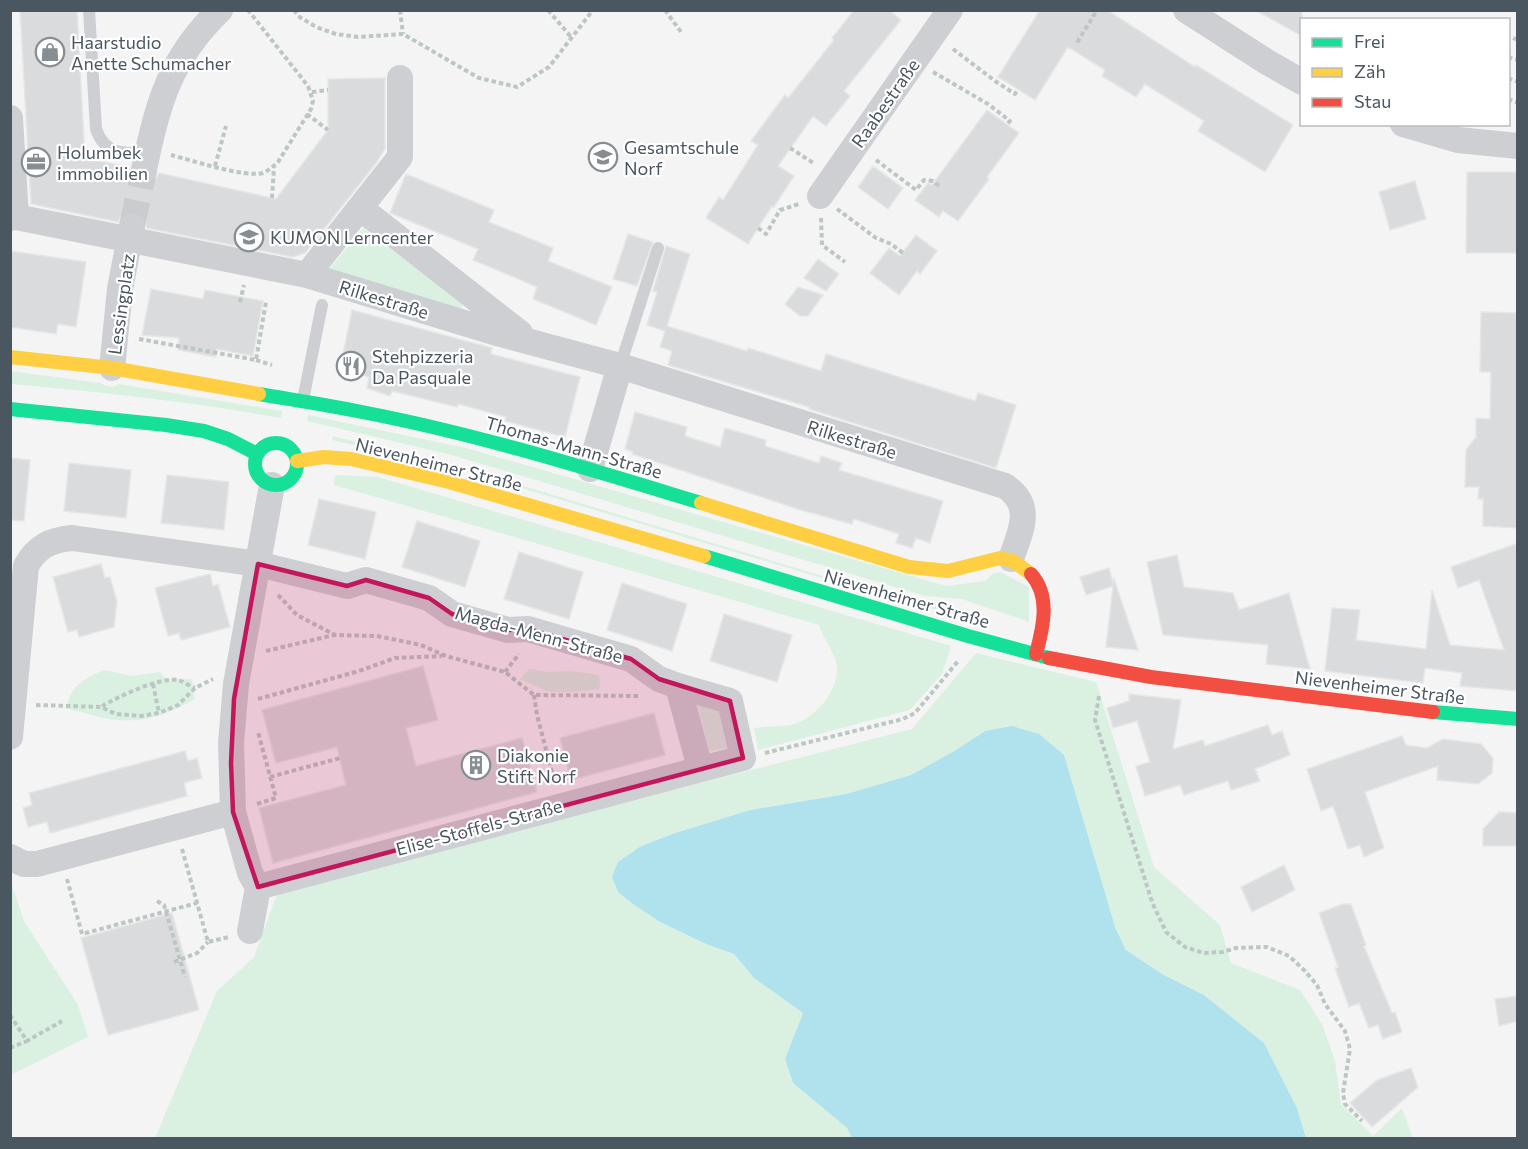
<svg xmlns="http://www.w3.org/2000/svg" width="1528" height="1149" font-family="Commissioner,sans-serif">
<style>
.green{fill:#daf1e2}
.water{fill:#b0e2ee}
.building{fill:#dadbdc;stroke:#e5e6e7;stroke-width:1.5}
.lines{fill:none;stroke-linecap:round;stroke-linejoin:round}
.street-tunnel{stroke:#cacdcf;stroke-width:26;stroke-dasharray:26 13;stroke-linecap:butt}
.path{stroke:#bcc7c4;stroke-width:4;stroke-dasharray:4.5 3;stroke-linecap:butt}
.lane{stroke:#cdcfd2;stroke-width:12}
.street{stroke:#cdcfd2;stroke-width:26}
.fast{stroke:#16e098;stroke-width:14}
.slow{stroke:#ffcf43;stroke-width:14}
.jam{stroke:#f24e42;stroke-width:14}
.marked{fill:#c2185b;fill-opacity:0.2;stroke:#c2185b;stroke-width:4.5;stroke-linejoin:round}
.labels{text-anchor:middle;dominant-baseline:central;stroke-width:4.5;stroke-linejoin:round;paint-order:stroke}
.poi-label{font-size:18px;fill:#4b5760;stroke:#fff;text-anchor:start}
.street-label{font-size:18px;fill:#4b5760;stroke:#fff}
</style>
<rect width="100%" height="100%" fill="#f4f4f4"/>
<path class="green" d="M363 228 464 304 459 310 328 271Z
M10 371 101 383C107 387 113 389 119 384L282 411 281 418C191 402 101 392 11 384Z
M308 415 466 448 946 586 985 581 994 573 1000 572 1029 587V622L962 599 925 596 448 454 307 421Z
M333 436 474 471 906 601 963 609 962 614 912 605 461 470 332 440Z
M335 475 378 477 951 646 942 674 910 710 758 750 754 728C766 726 779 727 791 725 814 720 839 691 837 667 835 651 824 641 819 625L334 485Z
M976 653 1096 682 1154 867 1220 925 1231 963 1300 990 1322 1024 1335 1061 1341 1104 1373 1136 1402 1108 1413 1138H1306L1297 1108 1264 1043 1204 995 1162 974 1126 950 1115 927 985 731 956 750 911 775 846 794 750 810 675 833 641 846 618 862 613 877 618 892 633 904 660 922 706 944 734 954 754 978 803 1013 785 1059 793 1083 847 1128 852 1138H155L217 991 254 957 278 891 912 729Z
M529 669 549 672 570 671 599 675 600 689 571 692H549L520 679Z
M104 670 132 676 160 672 166 679H192L195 699C171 713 146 723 117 720 100 719 83 711 66 709 70 687 84 678 104 670Z
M697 703 720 708 731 743 727 748 709 751Z
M11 882 24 921 78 1005 88 1037 11 1075Z"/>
<path class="water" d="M1012 726 1039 734 1064 755 1115 927 1126 950 1162 974 1204 995 1264 1043 1297 1108 1306 1138H852L847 1128 793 1083 785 1059 803 1013 754 978 734 954 706 944 660 922 633 904 618 892 612 877 618 862 641 846 675 833 750 810 846 794 911 775 956 750 985 731Z"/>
<path class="building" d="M20 10H77L85 158 129 167 130 175 135 182 140 184H149L156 179 159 173 276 199 328 130V79L385 78V148L377 162 305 253 293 257 147 228 146 221 142 215 135 211 127 212 121 216 118 222 31 204Z
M854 10H889L901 20 844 91 850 96 826 126 813 116 778 166 794 176 774 207 772 206 748 244 706 218 719 197 723 200 758 145 751 141 785 95 788 98 834 40 832 38Z
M1040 10H1107L1195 67 1196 65 1293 125 1265 172 1198 131 1204 121 1145 84 1136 97 1102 76 1105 70 1068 47 1035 100 998 77Z
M1255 10H1302V36Z
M987 110 1019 133 987 177 989 179 958 221 943 211 939 217 915 200 928 183 932 185Z
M873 166 903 188 888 209 858 187Z
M1467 172H1518V253H1466Z
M406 174 494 210 489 222 553 248 548 261 612 287 596 325 533 299 537 287 473 260 478 249 390 213Z
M1415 181 1426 219 1390 230 1379 192Z
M628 234 653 242 637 286 613 279Z
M916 235 937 251 920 274 917 271 899 295 870 273 889 248 900 256Z
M666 246 690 254 667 326 747 351 748 348 821 371 826 354 975 401 978 393 1016 405 996 468 809 409V407L668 365 672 351 660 347 665 331 647 325 657 292 653 291Z
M10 251 86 262 76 327 58 324 56 334 10 327Z
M818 259 839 274 826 291 804 278Z
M798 287 823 295 808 316H800L785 304Z
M151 289 203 299 205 290 263 301 253 356 217 349 215 357 178 350 179 338 142 335Z
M352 310 492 348 491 354 580 377 565 437 505 421 506 417 458 404 457 407 392 391 390 396 367 388 369 377 340 369Z
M1481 312 1518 313V528L1483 526V499H1478L1479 487H1465L1466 450 1476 437V418L1490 419 1491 372H1480Z
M635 412 687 427 685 436 720 447 725 428 766 440 765 446 819 463 821 456 842 463 839 470 943 501 930 543 916 538 912 548 896 543 899 534 854 519 852 524 804 511 632 454 633 452 625 449Z
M10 458 30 460 24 521 10 520Z
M69 463 131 470 126 518 64 511Z
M167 475 229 482 224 530 161 523Z
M319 499 376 512 365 559 308 545Z
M417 521 480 541 465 587 402 567Z
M1518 543V691L1460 686 1462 673 1425 668 1423 683 1325 671 1332 608 1360 610 1356 640 1426 649 1432 590 1450 645 1504 650 1479 580 1458 588 1451 567Z
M519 552 583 572 569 619 504 599Z
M1177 555 1184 587 1233 593 1239 610 1289 593 1310 669 1266 664 1268 645 1163 635 1147 562Z
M101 564 105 578 110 577 117 601 114 627 79 637 77 630 68 632 53 577Z
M1109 568 1113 583 1114 579 1138 650 1106 647 1113 586 1086 595 1080 577Z
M210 574 213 586 218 584 230 627 181 640 179 633 168 636 155 588Z
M622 583 687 604 672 651 607 630Z
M724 614 792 635 777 682 710 661Z
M423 666 438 720 406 728 416 766 522 738 537 792 273 863 259 808 346 785 337 747 276 763 262 710Z
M1129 694 1181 700 1173 749 1203 740 1205 746 1268 725 1272 735 1282 731 1290 755 1255 769 1260 781 1231 790 1228 781 1184 795 1180 785 1145 796 1136 766 1150 762 1137 721 1113 728 1107 708 1129 701Z
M654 713 665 755 571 780 560 738Z
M1402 736 1406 745 1427 748 1443 739 1481 744 1493 758 1492 773 1478 784 1437 780 1438 766 1365 792 1384 848 1364 857 1360 845 1348 849 1333 806 1321 811 1307 769Z
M185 751 188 761 197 758 202 778 184 783 187 796 50 833 47 822 28 827 23 808 32 805 29 793Z
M1499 812 1518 813V846H1483V829Z
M1284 865 1295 890 1252 912 1241 887Z
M1343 904H1351L1366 945 1364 946 1392 1013 1395 1012 1402 1032 1383 1039 1378 1025 1369 1028 1359 1003 1349 1007 1335 968 1338 967 1319 913Z
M172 913 199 1010 108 1035 81 938Z
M1518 996V1021L1499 1026 1495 999Z
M1411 1068 1418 1087 1372 1127 1350 1103 1377 1080Z"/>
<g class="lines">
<path class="street-tunnel" d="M132 226 144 170"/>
<path class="path" d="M294 10 298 16 316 27 336 34 358 37 403 34 479 78 517 87 549 67 593 10
M400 10 403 34
M548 10 571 37
M665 10 681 32
M1513 38 1518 40
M1077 40 1078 41 1097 10
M953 49 995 81 1015 94 1018 89
M1508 57 1518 60
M933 72 988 104 1010 121 1007 124
M1508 78 1518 82
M312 92 328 90
M1508 99 1518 103
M307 114 328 130
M790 148 815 164
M171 155C191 160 245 178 263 173 269 170 273 167 278 162L311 109 313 101 308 86 248 10
M876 160 916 190 924 180 933 181 939 186
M215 166 226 126
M272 198 274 167
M837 209 876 238 891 244 903 253
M821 218 822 245 845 262
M758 228 766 234 780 210 799 204
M240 302 244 285
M139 339 256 360 266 302
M256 360 272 365
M278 595 297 615 335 635 377 636 421 645 446 656 505 672 534 695 639 696
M266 651 334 635
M505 672 519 654
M153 684 159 713
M534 695 537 715 555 784
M1099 696 1095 720 1152 902 1166 932 1185 947 1204 953 1222 952 1236 948 1267 947 1289 956 1304 970 1317 985 1325 1004 1345 1031 1350 1049 1343 1093 1345 1104 1362 1121
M258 699 359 671 395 658 442 656
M36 705 101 707 116 714 141 716 159 713 178 705 195 688 213 679
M102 706C118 697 159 677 178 680 183 681 189 686 195 688
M765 753 903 719 915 713 959 660
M270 777 340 758
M257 804 276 798 258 732
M182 849 208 942 229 937
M67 879 82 934 197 903
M157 901 164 905 185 977
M174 962 197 953 208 942
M10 1015 27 1041 62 1021
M10 1048 27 1041"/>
<path class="lane" d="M89 10 96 129C105 155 124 154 147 152
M620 366 658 248
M303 400 322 305"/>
<path class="street" d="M1186 10 1267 62 1302 82
M10 118 16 217 10 218
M1403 124 1458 140 1518 146
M144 170C157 104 170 58 220 10
M820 196 950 10
M360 208 520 333
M16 217 307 275 497 333 620 366 590 469
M307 275 400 157V78
M620 366 1005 486C1035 506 1020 532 1011 559
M112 368 120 289 132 226
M10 737 26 566C37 546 51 540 72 538L258 564 347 586 366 580 429 598 452 614 508 630 528 629 631 659 659 679 678 686 700 768
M10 857 24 864H37L233 812
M258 887 743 758 730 701 678 686
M250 931 258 887 250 873 233 812 231 743 236 684 272 485"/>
<path class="fast" d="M259 394C294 400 328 405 362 412 477 434 589 469 701 503
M10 409 166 425 204 431 228 439 257 454
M255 464a21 21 0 1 1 42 0a21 21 0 1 1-42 0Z
M704 556 968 636 1049 658
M1433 712 1518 719"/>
<path class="slow" d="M10 357 112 368 259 394
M297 461 324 457 351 459 449 482 704 556
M701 503 909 567 948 571 1000 558 1013 561 1031 574"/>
<path class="jam" d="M1031 574C1051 596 1043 628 1036 654
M1049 658 1151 677 1433 712"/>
</g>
<path class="marked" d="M258 564 347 586 366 580 429 598 452 614 508 630 528 629 631 659 659 679 730 701 743 758 258 887 233 812 231 763 234 699Z"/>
<defs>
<g id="shop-ring" transform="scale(1.5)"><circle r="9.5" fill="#fff" stroke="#868e94" stroke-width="1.5"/><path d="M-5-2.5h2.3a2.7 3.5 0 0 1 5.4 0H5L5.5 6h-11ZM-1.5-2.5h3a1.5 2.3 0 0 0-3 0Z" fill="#868e94"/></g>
<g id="school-ring" transform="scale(1.5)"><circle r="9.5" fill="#fff" stroke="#868e94" stroke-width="1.5"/><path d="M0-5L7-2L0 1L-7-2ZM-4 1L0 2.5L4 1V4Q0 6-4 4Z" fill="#868e94"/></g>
<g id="office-ring" transform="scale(1.5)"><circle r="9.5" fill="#fff" stroke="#868e94" stroke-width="1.5"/><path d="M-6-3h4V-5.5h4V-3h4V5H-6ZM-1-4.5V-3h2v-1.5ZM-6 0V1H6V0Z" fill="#868e94"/></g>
<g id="restaurant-ring" transform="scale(1.5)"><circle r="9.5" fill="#fff" stroke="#868e94" stroke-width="1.5"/><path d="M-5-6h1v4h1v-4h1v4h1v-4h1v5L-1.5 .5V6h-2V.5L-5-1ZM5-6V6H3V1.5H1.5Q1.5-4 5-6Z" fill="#868e94"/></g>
<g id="building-ring" transform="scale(1.5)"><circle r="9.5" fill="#fff" stroke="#868e94" stroke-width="1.5"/><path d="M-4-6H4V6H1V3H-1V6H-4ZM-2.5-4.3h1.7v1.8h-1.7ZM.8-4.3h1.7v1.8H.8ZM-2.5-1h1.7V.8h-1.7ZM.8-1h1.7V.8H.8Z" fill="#868e94"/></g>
</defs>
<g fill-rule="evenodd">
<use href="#shop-ring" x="50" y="52"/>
<use href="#school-ring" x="603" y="157"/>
<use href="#office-ring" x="36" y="162"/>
<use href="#school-ring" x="249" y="237"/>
<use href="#restaurant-ring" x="351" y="366"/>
<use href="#building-ring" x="476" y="765"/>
</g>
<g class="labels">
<g class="poi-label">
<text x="71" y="42">Haarstudio<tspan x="71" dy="21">Anette Schumacher</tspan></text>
<text x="624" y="147">Gesamtschule<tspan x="624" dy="21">Norf</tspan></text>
<text x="57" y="152">Holumbek<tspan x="57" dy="21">immobilien</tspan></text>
<text x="270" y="237">KUMON Lerncenter</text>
<text x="372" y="356">Stehpizzeria<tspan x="372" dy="21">Da Pasquale</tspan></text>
<text x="497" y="755">Diakonie<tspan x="497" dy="21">Stift Norf</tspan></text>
</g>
<g class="street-label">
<text transform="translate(885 103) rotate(-55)">Raabestraße</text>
<text transform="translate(384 299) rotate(17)">Rilkestraße</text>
<text transform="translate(121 304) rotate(-82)">Lessingplatz</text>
<text transform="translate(852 439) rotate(17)">Rilkestraße</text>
<text transform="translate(574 447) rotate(16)">Thomas-Mann-Straße</text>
<text transform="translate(439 464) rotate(14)">Nievenheimer Straße</text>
<text transform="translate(907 598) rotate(16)">Nievenheimer Straße</text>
<text transform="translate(539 634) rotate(15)">Magda-Menn-Straße</text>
<text transform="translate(1380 687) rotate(7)">Nievenheimer Straße</text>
<text transform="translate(479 827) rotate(-15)">Elise-Stoffels-Straße</text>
</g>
</g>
<rect width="1528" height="1149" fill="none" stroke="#4b5760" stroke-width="24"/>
<rect x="1300" y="18" width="210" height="108" fill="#ffffff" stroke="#b7bcbf" stroke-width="1.5"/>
<rect x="1312" y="38" width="30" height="9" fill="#16e098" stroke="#b7bcbf" stroke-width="1.5"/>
<text x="1354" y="48" font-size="18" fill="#4b5760">Frei</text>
<rect x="1312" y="68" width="30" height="9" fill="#ffcf43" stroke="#b7bcbf" stroke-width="1.5"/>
<text x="1354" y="78" font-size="18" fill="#4b5760">Zäh</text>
<rect x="1312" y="98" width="30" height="9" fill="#f24e42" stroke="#b7bcbf" stroke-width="1.5"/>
<text x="1354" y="108" font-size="18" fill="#4b5760">Stau</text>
</svg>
